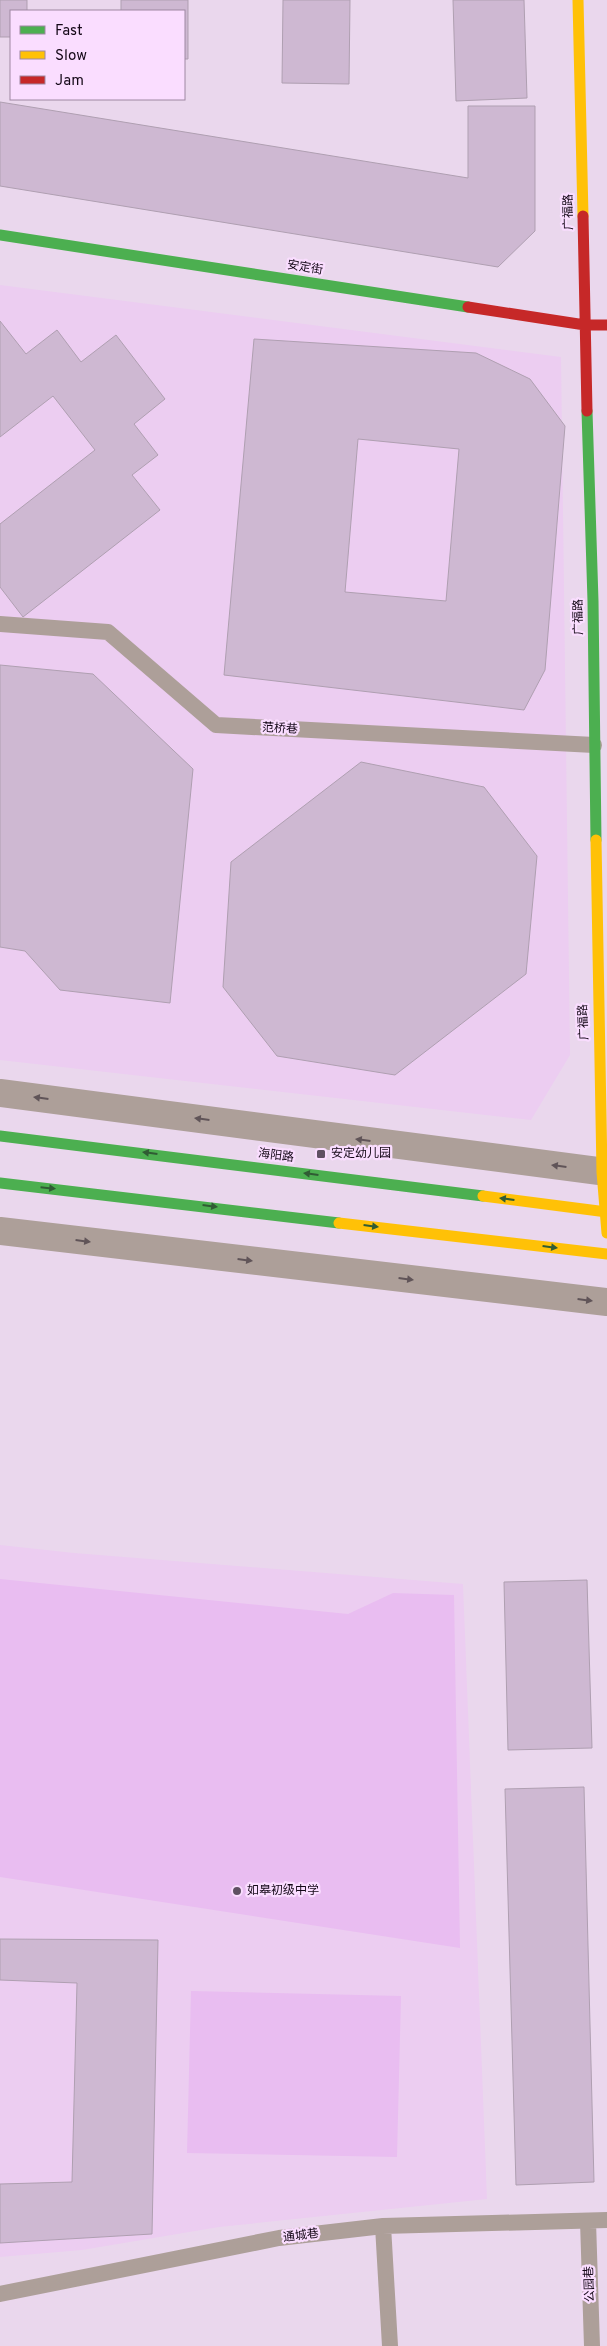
<svg xmlns="http://www.w3.org/2000/svg" width="607" height="2346" font-family="Overpass,'Noto Sans SC',sans-serif">
<style>
.built{fill:#eccdf1}
.green{fill:#e9bdf1}
.building{fill:#ceb8d2;stroke:#af9fb1;fill-rule:evenodd}
.lines{fill:none;stroke-linecap:round;stroke-linejoin:round}
.lane{stroke:#ad9f99;stroke-width:16}
.street{stroke:#ad9f99;stroke-width:28}
.fast{stroke:#4caf50;stroke-width:11}
.slow{stroke:#ffc107;stroke-width:11}
.jam{stroke:#c62828;stroke-width:11}
.oneway{fill:#605458}
.oneway2{fill:#305c34}
.poi-dot{fill:#5f5062;stroke:#faddff;stroke-width:2}
.labels{text-anchor:middle;dominant-baseline:central;stroke-width:4.5;stroke-linejoin:round;paint-order:stroke}
.street-label{font-size:12px;fill:#140817;stroke:#faddff}
.poi-label{font-size:12px;fill:#140817;stroke:#faddff;text-anchor:start}
</style>
<rect width="100%" height="100%" fill="#ead7ed"/>
<path class="built" d="M0 285 561 357 570 1055 531 1120 0 1060Z
M0 1545 74 1553 463 1584 487 2199 219 2227 82 2250 0 2257Z"/>
<path class="green" d="M0 1579 348 1614 393 1593 454 1595 460 1948 0 1877Z
M191 1991 401 1996 397 2157 187 2153Z"/>
<path class="building" d="M0 0H27V11H11V37H0Z
M121 0H188V59H184V11H121Z
M283 0H350L349 84 282 83Z
M453 0H524L527 98 456 101Z
M0 102 468 178V106H535V231L498 267 0 186Z
M0 321 26 354 57 330 81 362 116 335 165 399 134 424 158 455 132 475 160 510 23 617 0 587V524L95 450 53 396 0 437Z
M254 339 476 353 530 379 565 426 545 670 524 710 224 675ZM358 439 459 449 446 601 345 592Z
M0 665 93 674 193 769 170 1003 60 990 25 951 0 947Z
M361 762 484 787 537 856 526 974 395 1075 277 1056 223 987 231 862Z
M587 1580 592 1748 508 1750 504 1582Z
M584 1787 594 2182 516 2185 505 1789Z
M0 1939 158 1940 152 2234 0 2243V2184L72 2182 77 1983 0 1980Z"/>
<g class="lines">
<path class="lane" d="M0 624 108 632 216 725 594 745
M588 2221 592 2346
M383 2226 390 2346
M0 2294 279 2238 383 2226 607 2220"/>
<path class="street" d="M0 1093 607 1172
M0 1231 607 1302"/>
<path class="fast" d="M0 235 468 307
M587 411 593 601 596 840
M0 1136 483 1196
M0 1183 339 1223"/>
<path class="slow" d="M578 0 583 216
M596 840 602 1172 607 1233
M483 1196 607 1212
M339 1223 607 1254"/>
<path class="jam" d="M583 216 587 411
M468 307 585 325H607"/>
</g>
<defs><path id="oneway-solid" d="M-6-.8H1V-3.2L6.5 0L1 3.2V.8H-6Z" transform="scale(1.25)"/></defs>
<g class="oneway">
<use href="#oneway-solid" transform="translate(41 1098) rotate(-173)"/>
<use href="#oneway-solid" transform="translate(202 1119) rotate(-173)"/>
<use href="#oneway-solid" transform="translate(363 1140) rotate(-173)"/>
<use href="#oneway-solid" transform="translate(559 1166) rotate(-173)"/>
<use href="#oneway-solid" transform="translate(83 1241) rotate(7)"/>
<use href="#oneway-solid" transform="translate(245 1260) rotate(7)"/>
<use href="#oneway-solid" transform="translate(406 1279) rotate(7)"/>
<use href="#oneway-solid" transform="translate(585 1300) rotate(7)"/>
</g>
<g class="oneway2">
<use href="#oneway-solid" transform="translate(150 1153) rotate(-173)"/>
<use href="#oneway-solid" transform="translate(311 1174) rotate(-173)"/>
<use href="#oneway-solid" transform="translate(48 1188) rotate(6)"/>
<use href="#oneway-solid" transform="translate(507 1199) rotate(-173)"/>
<use href="#oneway-solid" transform="translate(210 1206) rotate(7)"/>
<use href="#oneway-solid" transform="translate(371 1226) rotate(7)"/>
<use href="#oneway-solid" transform="translate(550 1247) rotate(7)"/>
</g>
<g class="poi-dot">
<rect x="316" y="1149" width="10" height="10" rx="2.5"/>
<circle cx="237" cy="1891" r="5"/>
</g>
<g class="labels">
<g class="street-label">
<text transform="translate(569 212) rotate(-91)">广福路</text>
<text transform="translate(305 268) rotate(9)">安定街</text>
<text transform="translate(579 617) rotate(-91)">广福路</text>
<text transform="translate(280 729) rotate(3)">范桥巷</text>
<text transform="translate(584 1022) rotate(-92)">广福路</text>
<text transform="translate(276 1156) rotate(7)">海阳路</text>
<text transform="translate(301 2236) rotate(-7)">通城巷</text>
<text transform="translate(590 2284) rotate(-92)">公园巷</text>
</g>
<g class="poi-label">
<text x="331" y="1154">安定幼儿园</text>
<text x="247" y="1891">如皋初级中学</text>
</g>
</g>
<rect x="10" y="10" width="175" height="90" fill="#faddff" stroke="#9e88a2"/>
<rect x="20" y="26" width="25" height="8" fill="#4caf50" stroke="#9e88a2"/>
<text x="55" y="35" font-size="15" fill="#140817">Fast</text>
<rect x="20" y="51" width="25" height="8" fill="#ffc107" stroke="#9e88a2"/>
<text x="55" y="60" font-size="15" fill="#140817">Slow</text>
<rect x="20" y="76" width="25" height="8" fill="#c62828" stroke="#9e88a2"/>
<text x="55" y="85" font-size="15" fill="#140817">Jam</text>
</svg>
